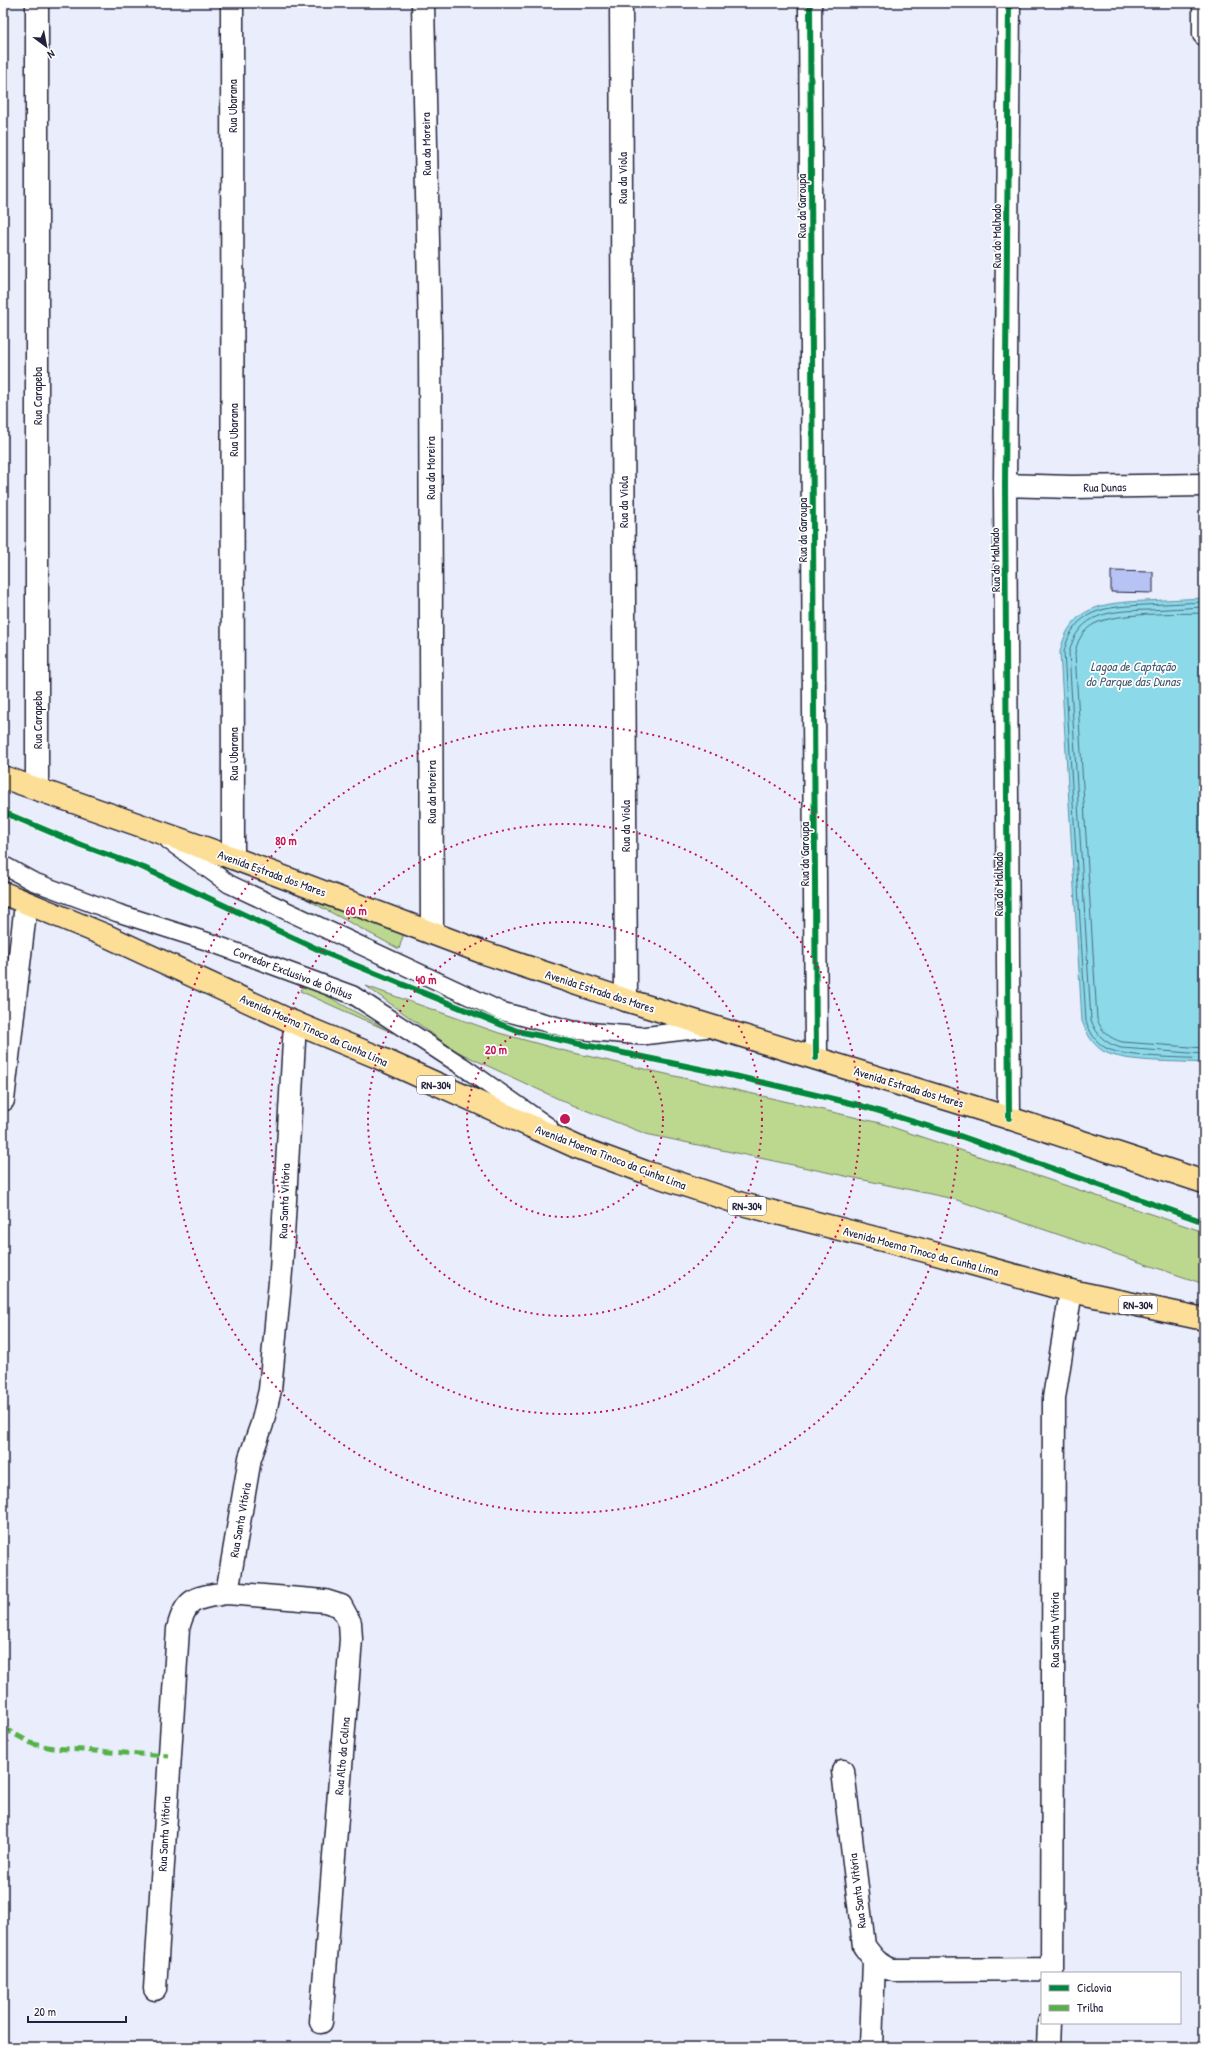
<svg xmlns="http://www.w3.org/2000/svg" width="1207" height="2050" font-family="'Patrick Hand',sans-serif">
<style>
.green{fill:#bcd78e;stroke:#6f7c64}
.water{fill:#8bd9e9;stroke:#6190a3}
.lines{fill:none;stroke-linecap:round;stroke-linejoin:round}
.shore{stroke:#4c6b81;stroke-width:1}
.building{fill:#b7c3f4;stroke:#22223b}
.lane-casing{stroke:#22223b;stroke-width:20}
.street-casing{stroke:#22223b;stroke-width:25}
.primary-casing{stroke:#22223b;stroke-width:25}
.lane{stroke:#fff;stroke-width:17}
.street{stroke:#fff;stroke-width:22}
.primary{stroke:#fcde96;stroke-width:22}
.quiet{stroke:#55b146;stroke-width:5;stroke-dasharray:10 5;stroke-linecap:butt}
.cycleway-casing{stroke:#fff;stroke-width:8}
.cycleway{stroke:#00873e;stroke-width:6}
.ring{fill:none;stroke:#c2185b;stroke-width:2;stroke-dasharray:2 4}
.labels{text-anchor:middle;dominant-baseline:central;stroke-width:3.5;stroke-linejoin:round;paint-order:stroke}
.shield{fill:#fff;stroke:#646476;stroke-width:1}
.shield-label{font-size:11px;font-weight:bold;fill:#22223b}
.street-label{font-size:12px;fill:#22223b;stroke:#fff}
.water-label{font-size:13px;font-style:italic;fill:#42596f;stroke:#fff}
.centre{fill:#c2185b;stroke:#fff;stroke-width:2}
.ring-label{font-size:12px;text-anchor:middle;font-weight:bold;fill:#c2185b;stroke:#fff;stroke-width:3.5;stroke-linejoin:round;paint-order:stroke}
</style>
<rect width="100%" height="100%" fill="#e9edfc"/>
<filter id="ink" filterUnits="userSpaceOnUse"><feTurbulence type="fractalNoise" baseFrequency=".025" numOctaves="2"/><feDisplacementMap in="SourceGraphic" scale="8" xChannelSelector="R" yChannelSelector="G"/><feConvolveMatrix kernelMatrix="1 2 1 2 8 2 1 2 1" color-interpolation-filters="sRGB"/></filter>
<g filter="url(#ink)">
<path class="green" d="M306 899 404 933 399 949Z
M304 983 393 1033 300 991Z
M366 986 499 1033 561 1050 880 1123 1204 1232V1284L954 1199 646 1134 565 1102 456 1051Z"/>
<path class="water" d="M1204 598V1063C1180 1061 1122 1063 1103 1051 1092 1044 1087 1034 1082 1021L1060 652C1070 605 1104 603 1145 601 1165 600 1184 599 1204 598Z"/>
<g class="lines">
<path class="shore" d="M1204 602C1184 603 1165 604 1145 605 1107 607 1073 608 1064 652L1086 1021C1090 1032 1095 1042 1106 1048 1124 1058 1181 1057 1204 1059
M1204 607C1186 608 1167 609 1149 610 1113 611 1078 611 1069 653L1091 1020C1097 1036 1105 1043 1121 1048L1204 1054
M1204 613C1177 614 1117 612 1094 624 1083 630 1077 641 1075 653L1097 1019C1102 1032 1109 1038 1122 1042L1204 1048"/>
</g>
<path class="building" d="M1111 571 1153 572V593L1111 592Z"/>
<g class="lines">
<g class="lane-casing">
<path id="lane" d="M168 840 229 884 501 1011 573 1030 642 1036 710 1028
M3 865 32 881 118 913 209 942 353 995 462 1066 549 1127"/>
</g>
<g class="street-casing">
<path id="street" d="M37 3V789
M232 3 233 858
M423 3 430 335 432 933
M621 3 626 1000
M810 3 816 1058
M1009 3 1005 485 1009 1118
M1204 3V34
M1005 485 1072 487 1204 485
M3 1100 26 904
M227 1593 325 1601 341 1606 350 1623 351 1639 321 2022
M843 1771 864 1946C873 1958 879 1967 894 1970L1052 1969
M1052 1973 1054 1398 1071 1291
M155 1989 178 1629C186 1596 197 1598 227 1593L250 1458 262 1424 270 1390 281 1271 295 1023
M871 2047 874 1960
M1048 2047 1049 2023"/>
</g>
<g class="primary-casing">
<path id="primary" d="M3 777 233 858 482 952 626 1000 1009 1118 1204 1182
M3 893 107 936 295 1023 375 1056 577 1147 645 1172 742 1204 922 1250 1071 1291 1204 1319"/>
</g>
<use href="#lane" class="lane"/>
<use href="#street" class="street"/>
<use href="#primary" class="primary"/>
<path class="quiet" d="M3 1728 33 1744 53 1748 169 1756"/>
<g class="cycleway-casing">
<path id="cycleway" d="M810 3 816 1058
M1009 3 1005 485 1009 1118
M3 812 81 845 144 868 328 954 517 1031 739 1077 859 1105 960 1136 1204 1222"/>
</g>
<use href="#cycleway" class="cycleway"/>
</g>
</g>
<g class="ring">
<circle cx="565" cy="1119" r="98"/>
<circle cx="565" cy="1119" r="197"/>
<circle cx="565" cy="1119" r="295"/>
<circle cx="565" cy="1119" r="394"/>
</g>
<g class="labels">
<g class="shield">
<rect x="417" y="1076" width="38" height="18" rx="3"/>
<rect x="728" y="1197" width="38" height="18" rx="3"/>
<rect x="1119" y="1296" width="38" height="18" rx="3"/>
</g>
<g class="shield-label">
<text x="436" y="1085">RN-304</text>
<text x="747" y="1206">RN-304</text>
<text x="1138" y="1305">RN-304</text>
</g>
<g class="street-label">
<text transform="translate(232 106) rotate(-90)">Rua Ubarana</text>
<text transform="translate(426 144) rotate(-91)">Rua da Moreira</text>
<text transform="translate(622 178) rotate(-90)">Rua da Viola</text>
<text transform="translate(801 206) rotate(-90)">Rua da Garoupa</text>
<text transform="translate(996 236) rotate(-90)">Rua do Malhado</text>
<text transform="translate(37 396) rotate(-90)">Rua Carapeba</text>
<text transform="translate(233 430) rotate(-90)">Rua Ubarana</text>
<text transform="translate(430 468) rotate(-90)">Rua da Moreira</text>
<text transform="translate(1105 487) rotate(-1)">Rua Dunas</text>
<text transform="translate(623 502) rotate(-90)">Rua da Viola</text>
<text transform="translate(802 530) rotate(-90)">Rua da Garoupa</text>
<text transform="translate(995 560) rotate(-91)">Rua do Malhado</text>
<text transform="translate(37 720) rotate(-90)">Rua Carapeba</text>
<text transform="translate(233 754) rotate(-90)">Rua Ubarana</text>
<text transform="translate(431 792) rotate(-90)">Rua da Moreira</text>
<text transform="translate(625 826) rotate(-90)">Rua da Viola</text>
<text transform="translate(804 854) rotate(-90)">Rua da Garoupa</text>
<text transform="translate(272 873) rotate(20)">Avenida Estrada dos Mares</text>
<text transform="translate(998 884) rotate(-90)">Rua do Malhado</text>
<text transform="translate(293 973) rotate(21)">Corredor Exclusivo de Ônibus</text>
<text transform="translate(600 991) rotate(18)">Avenida Estrada dos Mares</text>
<text transform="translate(314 1030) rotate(24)">Avenida Moema Tinoco da Cunha Lima</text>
<text transform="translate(909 1087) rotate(17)">Avenida Estrada dos Mares</text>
<text transform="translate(611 1157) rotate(21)">Avenida Moema Tinoco da Cunha Lima</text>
<text transform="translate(284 1201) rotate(-88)">Rua Santa Vitória</text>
<text transform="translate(921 1251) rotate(15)">Avenida Moema Tinoco da Cunha Lima</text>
<text transform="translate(240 1520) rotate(-80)">Rua Santa Vitória</text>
<text transform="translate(1054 1630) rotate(-90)">Rua Santa Vitória</text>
<text transform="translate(342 1756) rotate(-85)">Rua Alto da Colina</text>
<text transform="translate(164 1834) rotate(-87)">Rua Santa Vitória</text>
<text transform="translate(857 1891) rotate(-97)">Rua Santa Vitória</text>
</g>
<g class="water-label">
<text x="1133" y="666">Lagoa de Captação<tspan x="1133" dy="15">do Parque das Dunas</tspan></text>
</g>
</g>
<circle cx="565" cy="1119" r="6" class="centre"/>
<g class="ring-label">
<text x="286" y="845">80 m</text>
<text x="356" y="915">60 m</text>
<text x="426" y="984">40 m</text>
<text x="496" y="1054">20 m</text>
</g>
<rect width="1207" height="2050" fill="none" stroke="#fff" stroke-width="16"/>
<rect x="8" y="8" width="1191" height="2034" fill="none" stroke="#22223b" stroke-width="1.5" filter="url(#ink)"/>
<rect x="1041" y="1972" width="140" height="52" fill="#ffffff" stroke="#a7a7b1"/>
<rect x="1049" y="1985" width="20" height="6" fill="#00873e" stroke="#a7a7b1"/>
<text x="1077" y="1992" font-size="12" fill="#22223b">Ciclovia</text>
<rect x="1049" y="2005" width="20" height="6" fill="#55b146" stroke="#a7a7b1"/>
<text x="1077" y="2012" font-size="12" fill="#22223b">Trilha</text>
<g transform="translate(46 46) rotate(148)" stroke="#ffffff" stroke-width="3" paint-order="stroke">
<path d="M0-3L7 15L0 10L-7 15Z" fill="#22223b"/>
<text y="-6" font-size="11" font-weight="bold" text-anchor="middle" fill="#22223b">N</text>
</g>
<path d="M28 2016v6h98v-6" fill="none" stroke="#22223b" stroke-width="2"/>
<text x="34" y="2016" font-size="12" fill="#22223b" stroke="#ffffff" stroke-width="3" paint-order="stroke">20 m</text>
</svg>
